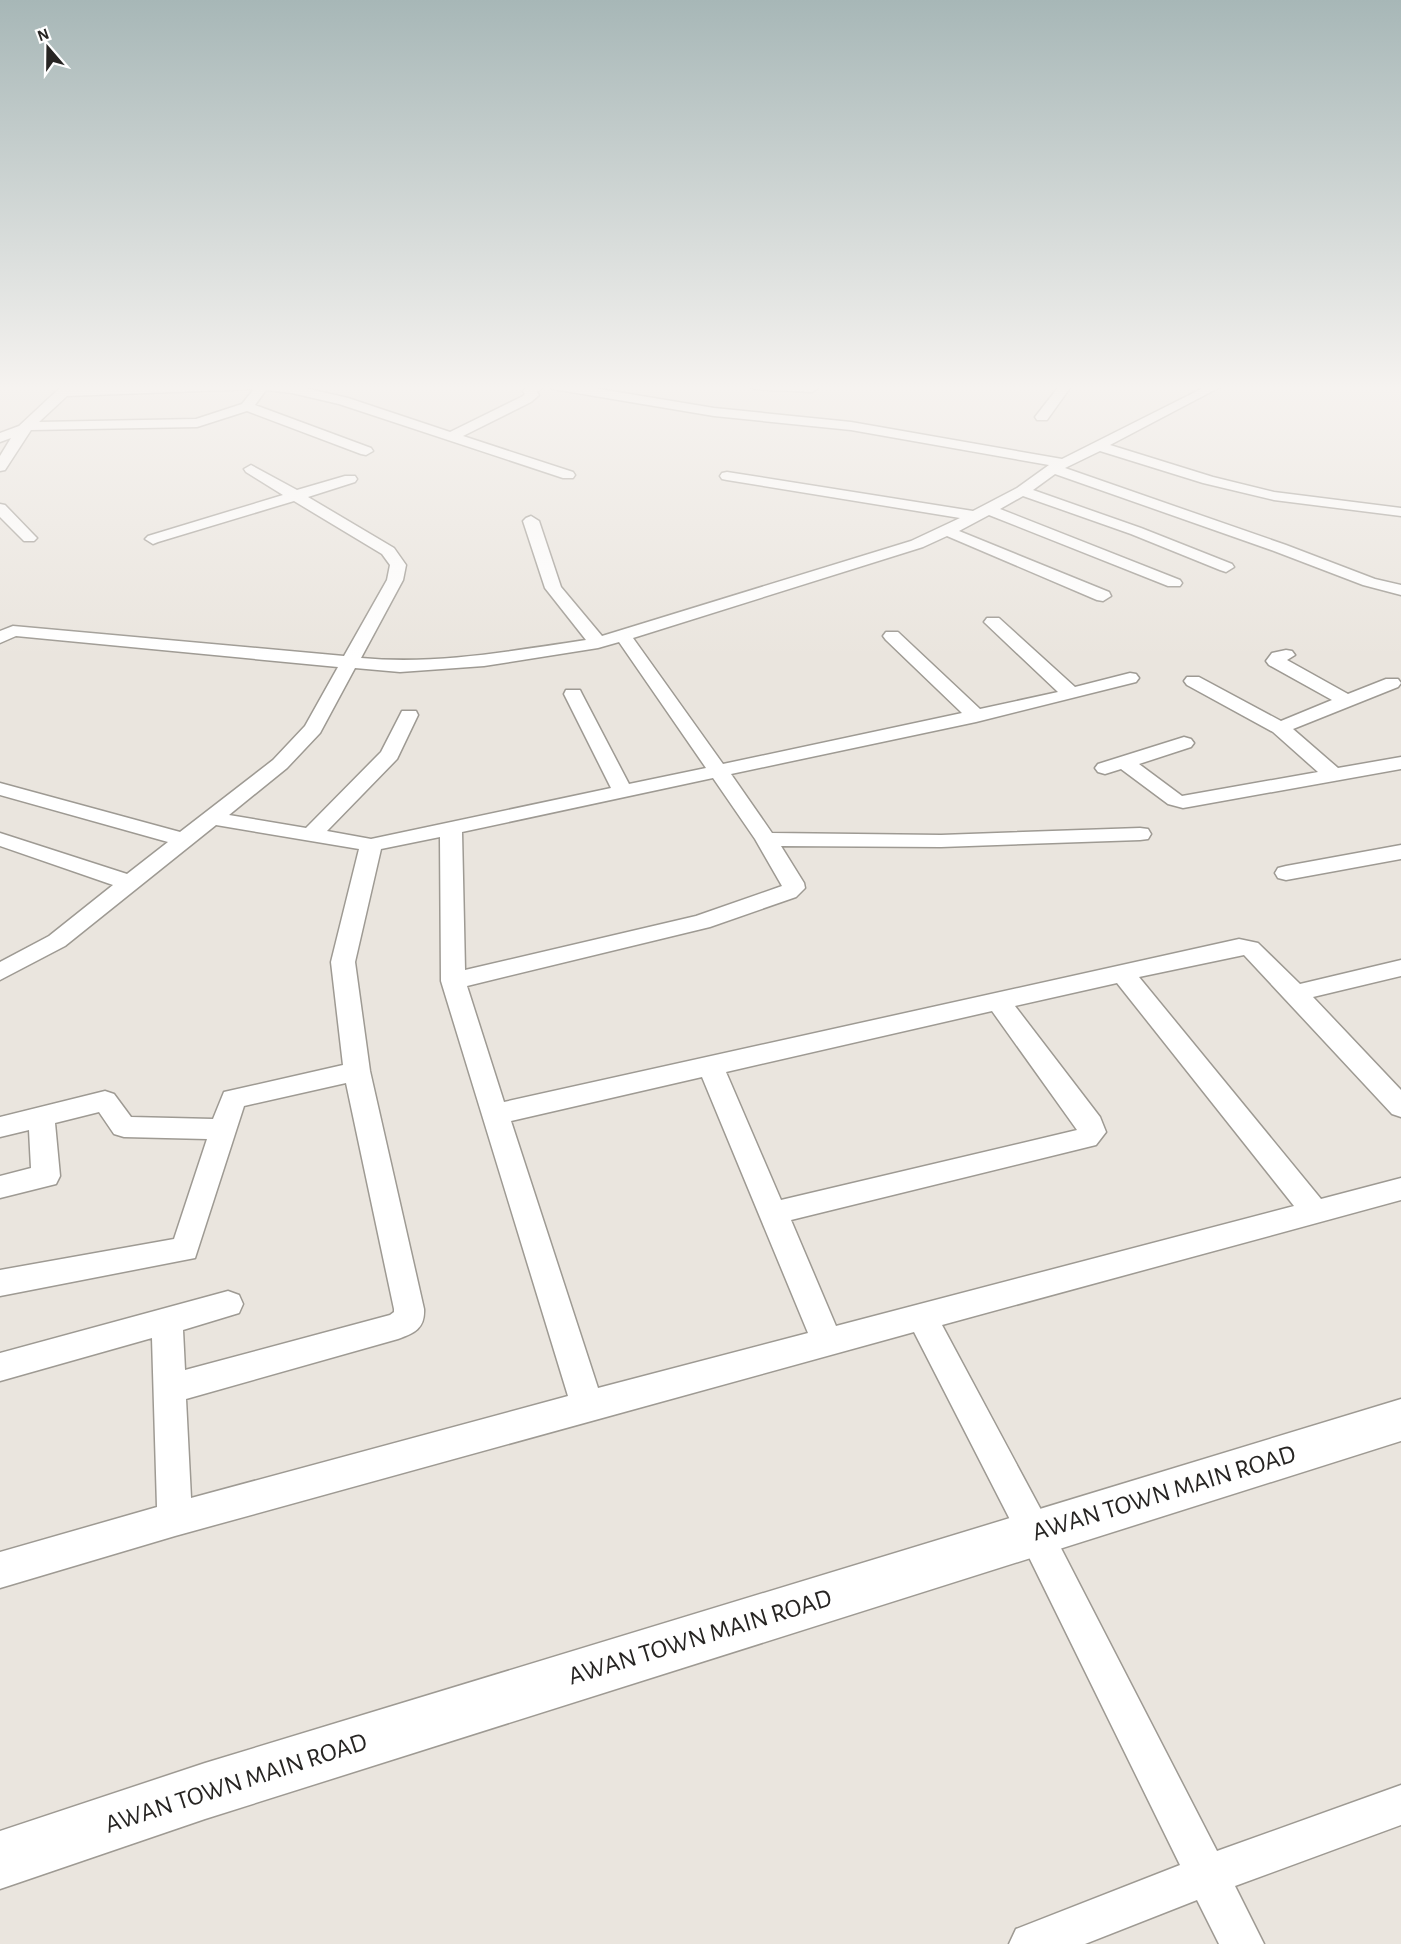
<svg xmlns="http://www.w3.org/2000/svg" width="1401" height="1944" font-family="'Alegreya Sans',sans-serif">
<style>
.lines{fill:none;stroke-linecap:round;stroke-linejoin:round}
.street-casing{stroke:#9e9a93;stroke-width:3}
.secondary-casing{stroke:#9e9a93;stroke-width:3}
.street{fill:#fff;fill-rule:evenodd}
.secondary{fill:#fff;fill-rule:evenodd}
.labels{text-anchor:middle;dominant-baseline:central;stroke-width:4.5;stroke-linejoin:round;paint-order:stroke}
.near-street-label{font-size:26px;fill:#272523;stroke:#fff}
</style>
<rect width="100%" height="100%" fill="#eae5de"/>
<g class="lines">
<g class="street-casing">
<path id="street" d="M63 385H75L73 388 151 385H292L348 398 450 432 523 396 525 394 523 391 530 385H545L537 392 539 395 531 402 463 436 573 472 575 475 573 478H563L339 404 292 393 266 390 255 405 371 448 373 451 366 455 361 454 247 411 197 427 31 430 5 470 0 471V456L11 438 0 442V433L19 426ZM254 389 242 404 196 419 39 422 67 396Z
M547 385H575L714 408 851 422 1062 459 1209 385H1224L1110 445 1213 477 1274 492 1401 508V516L1274 500 1203 483 1100 451 1065 468 1286 545 1375 579 1401 585V595L1363 585 1274 551 1055 474 1033 490 1141 528 1232 564 1234 567 1226 572 1220 570 1131 534 1023 496 1000 509 1180 580 1182 583 1180 586H1168L989 515 959 531 1109 592 1111 596 1103 601 1097 600 947 536 923 547 633 638 723 764 962 713 886 640 883 636 886 632H898L980 709 1058 692 984 622 987 618H999L1075 687 1130 673 1136 674 1139 678 1136 682 976 722 731 774 772 833 941 835 1140 828 1148 829 1151 834 1148 839 1140 840 941 847 781 846 804 883 805 888 796 897 710 927 467 986 504 1102 1239 939 1258 943 1300 984 1401 960V976L1313 997 1401 1090V1117L1392 1114 1244 955 1139 977 1321 1199 1401 1178V1200L942 1325 1047 1521 1217 1851 1401 1785V1825L1235 1886 1264 1944H1219L1197 1900 1085 1944H1009L1016 1929 1180 1865 1023 1545 914 1332 175 1536 0 1588V1552L157 1507 152 1338 0 1381V1353L228 1291 239 1295 243 1304 239 1313 183 1330 185 1370 390 1315 394 1312V1309L346 1083 244 1106 195 1258 0 1296V1270L174 1239 207 1139 124 1137 114 1134 99 1112 55 1123 60 1176 56 1184 0 1198V1176L31 1168 29 1130 0 1137V1117L105 1091 114 1094 131 1117 213 1119 224 1092 343 1065 331 962 359 849 216 825 65 946 0 980V962L49 936 113 885 0 846V833L127 874 168 842 0 795V783L180 832 273 760 305 726 338 667 16 636 0 643V631L13 626 344 656 387 580 390 565 382 554 294 501 158 542 153 544 145 539 148 536 283 495 246 472 244 469 251 465 297 490 345 476H355L357 479 355 482 308 497 394 548 406 565 403 580 361 658C437 665 511 651 586 640L545 588 523 521 526 518 531 516 539 521 561 587 602 636 911 541 960 518 727 480 722 479 720 476 722 473 727 472 973 511 1017 488 1049 465 851 430 714 416 553 389ZM619 642 706 768 629 784 582 694 580 690H566L564 694 611 788 371 839 327 831 397 759 418 715 416 711H402L400 715 381 752 306 828 229 815 287 768 320 733 355 668 400 672 484 666 598 648ZM713 778 755 839 782 886 696 916 465 970 462 832ZM440 837 441 981 568 1396 191 1498 186 1399 398 1339C415 1333 425 1328 424 1309L370 1071 355 962 381 849ZM1117 983 1294 1206 836 1326 791 1220 1096 1145 1106 1132 1100 1117 1015 1006ZM992 1011 1077 1130 781 1200 726 1072ZM702 1077 808 1333 598 1388 511 1121Z
M748 385H815L818 388 812 392 754 389Z
M1060 385H1072L1047 420H1037L1035 417Z
M0 504 5 505 34 535 37 538 34 541H24L0 517Z
M1286 650 1292 651 1295 655 1287 660 1348 694 1386 679H1398L1401 683 1398 687 1293 729 1338 768 1401 757V769L1183 808 1168 804 1121 769 1105 774 1098 772 1095 768 1098 764 1184 737 1191 739 1194 743 1191 747 1139 764 1182 796 1318 772 1273 732 1187 685 1184 681 1187 677H1199L1281 721 1332 700 1269 665 1266 661 1272 653Z
M1401 845V859L1286 880 1278 878 1275 873 1278 868 1286 866Z"/>
</g>
<g class="secondary-casing">
<path id="secondary" d="M1401 1399V1441L205 1819 0 1889V1831L205 1763Z"/>
</g>
<use href="#street" class="street"/>
<use href="#secondary" class="secondary"/>
</g>
<linearGradient id="sky" x2="0" y2="1"><stop stop-color="#a7b7b7"/><stop offset="0.59" stop-color="#f6f3f0"/><stop offset="1" stop-color="#f6f3f0" stop-opacity="0"/></linearGradient>
<rect width="1401" height="657" fill="url(#sky)"/>
<g class="labels">
<g class="near-street-label">
<text transform="translate(1164 1493) rotate(-17)">AWAN TOWN MAIN ROAD</text>
<text transform="translate(700 1637) rotate(-17)">AWAN TOWN MAIN ROAD</text>
<text transform="translate(236 1783) rotate(-18)">AWAN TOWN MAIN ROAD</text>
</g>
</g>
<g transform="translate(48 48) rotate(340)" stroke="#ffffff" stroke-width="4.5" paint-order="stroke">
<path d="M0-4.5L10 22L0 15L-10 22Z" fill="#272523"/>
<text y="-9" font-size="16" font-weight="bold" text-anchor="middle" fill="#272523">N</text>
</g>
</svg>
